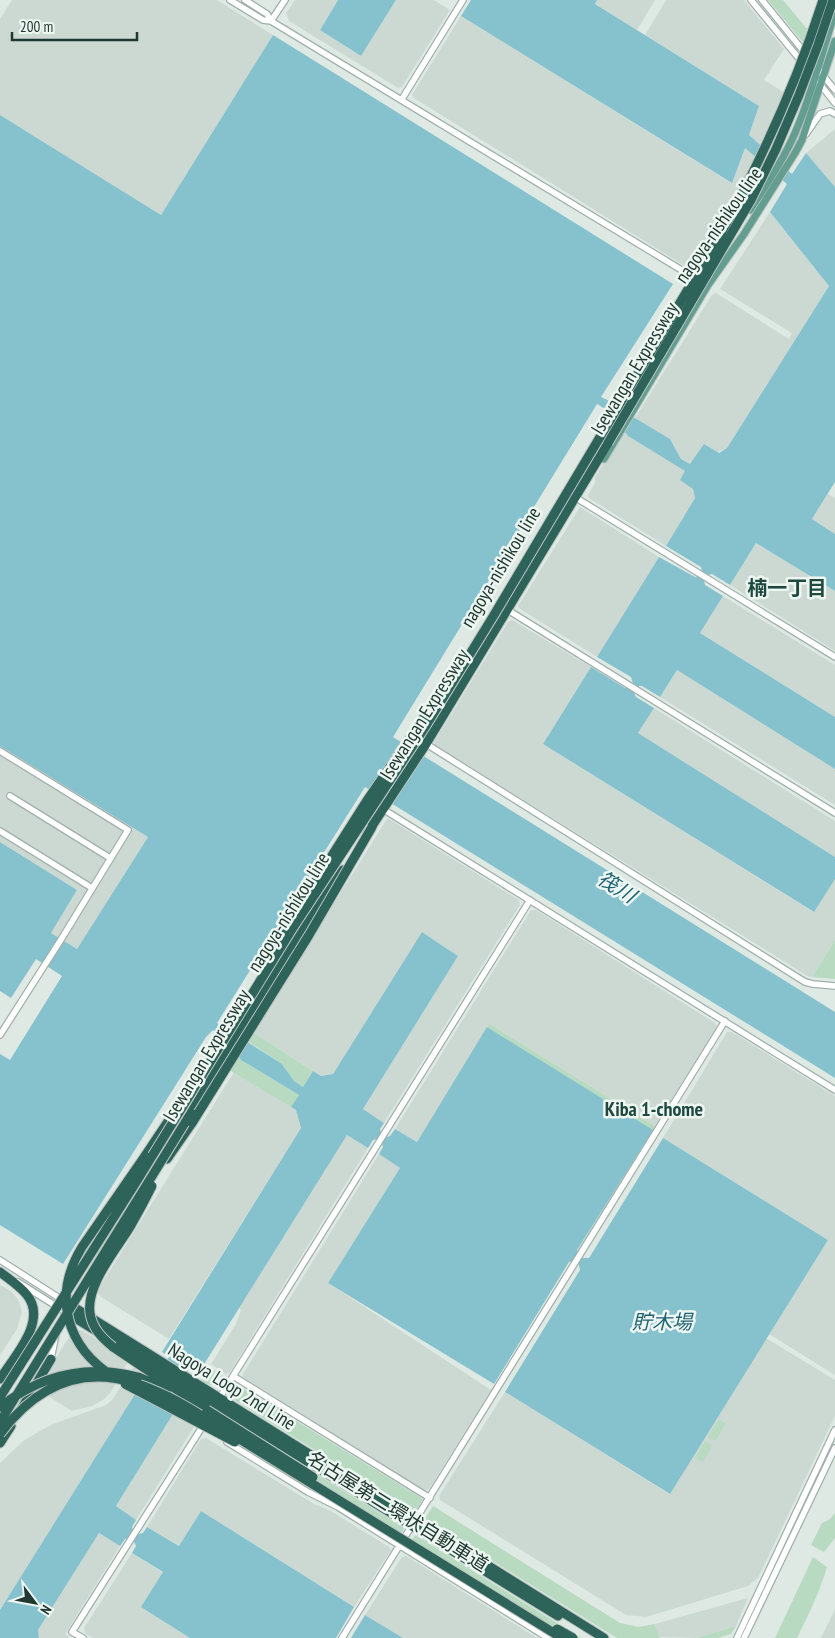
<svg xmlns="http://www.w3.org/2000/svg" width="835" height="1638" font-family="'PT Sans Narrow','Noto Sans JP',sans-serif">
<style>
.built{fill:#ccd9d3}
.green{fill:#b7dac1}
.water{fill:#86c2ce}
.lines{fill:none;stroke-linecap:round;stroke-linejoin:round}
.minor-casing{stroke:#a1b0ab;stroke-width:8}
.major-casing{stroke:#bcc3c2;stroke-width:9}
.highway-casing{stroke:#bcc3c2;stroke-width:11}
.minor{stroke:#fff;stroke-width:5.5}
.major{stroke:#639e90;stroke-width:7}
.highway{stroke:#2d6359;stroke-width:9}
.highway-bridge-casing{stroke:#bcc3c2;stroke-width:11;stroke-linecap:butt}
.highway-bridge{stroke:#2d6359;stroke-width:9}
.labels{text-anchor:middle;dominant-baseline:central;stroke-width:5;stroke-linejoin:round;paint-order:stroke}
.street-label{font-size:19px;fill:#203832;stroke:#eef6f2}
.neighbourhood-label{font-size:20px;font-weight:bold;fill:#1d493f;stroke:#eef6f2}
.water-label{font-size:20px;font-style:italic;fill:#1c6272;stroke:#eef6f2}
</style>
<rect width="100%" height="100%" fill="#dee9e4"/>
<path class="built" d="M12 0H217L273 35 161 215 0 115V19Z
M295 0H338L320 30 361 56 396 0H434L450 10 402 87 398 88 289 21 286 13Z
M597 0H655L637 30 595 4Z
M666 0H744L784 49 764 80 785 93 761 147 749 135 759 106 645 35Z
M461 16 731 183 744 147 756 157 715 236 693 271 414 98 412 95Z
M835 129V187L806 153Z
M770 212 829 286 727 448 690 464 681 459 670 439 635 418 712 295 716 293 789 339 792 333 720 289Z
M625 430 628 436 686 471 693 489 695 498 666 546 589 498 588 495 595 483V477Z
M828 494 835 498V534L812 519Z
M580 507 659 557 597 657 520 609 518 606Z
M756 543 835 591V651L730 585Z
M723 596 835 665V717L700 633Z
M512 620 591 667 543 744 813 912 835 879V940L812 977H809L435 745 434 742 508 622Z
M677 670 835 769V805L660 697Z
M654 708 835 821V857L638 733Z
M0 746 148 837 77 949 51 933 77 890 0 842Z
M387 819H389L519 900 520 905 384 1123 363 1109 458 956 422 932 333 1074 321 1076 253 1032Z
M531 910H536L715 1023 717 1027 655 1126 490 1024 417 1142 395 1129Z
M727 1032H732L835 1096V1375L769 1334 828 1240 663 1138Z
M234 1072 296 1110 301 1128 169 1339 101 1297 97 1291Z
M347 1135 368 1148 230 1372 226 1374 211 1364 236 1324 241 1310 239 1308Z
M379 1154 400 1168 328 1283 491 1390 429 1489 424 1490 243 1377V1374Z
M0 1285 12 1292 19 1301 22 1312 17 1329 0 1355Z
M74 1329 83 1331 129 1360 111 1392 103 1400 92 1406 72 1411 46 1395 42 1389 53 1363Z
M766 1338 835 1380V1416L762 1570 758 1578 748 1586 646 1617 626 1615 440 1500 439 1496 505 1392 669 1494Z
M137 1361 150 1370 0 1610V1463L23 1441 38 1432 53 1424 106 1405 112 1400Z
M186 1393 207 1406 136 1520 116 1506Z
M206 1438 314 1504 331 1511 389 1547 391 1550 354 1607 201 1511 180 1546 147 1527 201 1439Z
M99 1533 120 1546 65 1634 70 1638H39L38 1630Z
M132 1553 163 1573 142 1607 190 1638H93L86 1634 84 1628Z
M406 1556 537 1638H403L365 1615 402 1557Z
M748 1598 736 1626 696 1638 659 1637 655 1624Z
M835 1609V1638H821Z"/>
<path class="green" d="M768 0H783L824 49 815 53 810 51Z
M835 940V979L812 977Z
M490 1024 658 1128 578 1254 577 1251 652 1130 487 1027Z
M253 1032 313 1071 303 1087 294 1081 282 1064 247 1041Z
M237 1056 241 1060 299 1095 291 1107 229 1070Z
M209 1368 225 1377 221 1383 217 1386 206 1384 202 1380Z
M236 1384 423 1499 415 1512 228 1396Z
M218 1413 404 1528 398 1539 306 1489 211 1428Z
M719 1420 725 1423V1425L716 1440 709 1439 708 1436Z
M705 1441 712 1446 703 1462 697 1459 696 1456Z
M433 1506 620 1623 638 1627 655 1624 659 1637 661 1638H617L425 1519Z
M835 1513V1538L824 1552 811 1545 822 1523 829 1520Z
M415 1535 581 1638H555L409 1545Z
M813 1557 827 1567C820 1591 809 1614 797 1638H775Z
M736 1626 731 1634 718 1638H696Z"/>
<path class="water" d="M338 0H396L361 56 320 30Z
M471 0H597L595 4 759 106 749 135 792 174 806 153 835 187V482L812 519 835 534V591L756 543 730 585 712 574 708 575 704 581 705 585 723 596 700 633 835 717V769L677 670 660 697 642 686H639L634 693 636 697 654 708 638 733 835 857V879L814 912 543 744 591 667 625 688H631L633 684 631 677 597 657 659 557 695 577 699 576 702 571 701 567 666 546 695 498 693 489 680 480 685 471 628 436 610 412 597 404 393 737 835 1012V1078L365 787 217 1023 282 1064 294 1081 303 1087 313 1071 321 1076 333 1074 422 932 458 956 363 1109 384 1123 380 1129 381 1133 387 1137 390 1136 395 1129 417 1142 487 1027 653 1130 577 1250 578 1255 583 1258H589L663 1138 828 1240 670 1494 505 1392 580 1270 579 1265 573 1261 569 1262 494 1384 328 1283 400 1168 379 1154 383 1147 382 1143 377 1139 373 1140 368 1148 347 1135 198 1374 189 1369 178 1388 186 1393 116 1506 136 1520 132 1527 133 1531 139 1534 143 1533 147 1527 179 1546 201 1511 354 1607 336 1638H190L141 1607 163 1572 132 1553 136 1546 134 1542 129 1538 125 1539 120 1546 99 1533 38 1630 39 1638H0V1610L150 1370 158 1375 169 1357 162 1352 301 1128 296 1110 291 1107 299 1095 241 1060 220 1035 213 1030 206 1037 63 1264 0 1225V1054L10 1060 62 976 36 959 11 998 0 991V842L77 890 51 933 77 949 148 837 0 746V115L161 215 273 35 673 284 601 397 616 404 635 418 670 439 681 459 690 464 704 444 719 453 727 448 829 286 770 212 787 184 745 148 732 183 461 16Z
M365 1615 403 1638H351Z"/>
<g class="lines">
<g class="minor-casing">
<path id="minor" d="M230 0 263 20 271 21 698 280
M245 0 267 14 271 21
M751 0 810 72
M762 0 835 90
M271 21 285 0
M819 83 835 103
M402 99 463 0
M806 134 820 114 830 111 835 114
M578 499 835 657
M511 612 835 813
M428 745 805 982 813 984 835 986
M0 751 128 830 62 938 0 1035
M10 796 110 858
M386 811 835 1090
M0 831 92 888
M0 1260 64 1301
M18 1282 67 1313
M51 1359 56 1334
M233 1376 430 1498
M220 1397 530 900
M227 1442 308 1492 338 1507 548 1638
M83 1638 72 1632 204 1424
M342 1638 725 1021
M737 1638 835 1430
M744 1638 835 1448"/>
</g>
<g class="major-casing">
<path id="major" d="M750 210C766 185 783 161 795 133 812 95 822 52 835 12
M604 459 708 285 744 234 795 153 802 140 835 41"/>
</g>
<g class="highway-casing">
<path id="highway" d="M368 832 426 744 608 443
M191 1113 272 977 343 870
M145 1156 181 1102
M167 1159 192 1123
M0 1272C9 1279 20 1286 27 1295 48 1321 14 1357 0 1379
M72 1306 604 1638
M67 1313 558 1616
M113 1347 207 1410
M138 1377 167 1389
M22 1408 51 1359
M0 1443 11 1426"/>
</g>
<use href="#minor" class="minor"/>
<use href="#major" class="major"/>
<use href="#highway" class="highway"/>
<g class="highway-bridge-casing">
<path id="highway-bridge" d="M608 443 751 200 776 149 799 95 818 45 833 0
M274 947 368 799 431 707
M192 1123 309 935 372 827
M113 1347C102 1338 92 1328 90 1313 86 1285 116 1250 130 1227 138 1213 145 1200 152 1186
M114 1377C66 1347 52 1296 82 1247L145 1156
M125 1384 235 1442
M0 1397 133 1187 294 926 427 724 494 615 715 244C759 166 796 85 823 0
M0 1407C41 1375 88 1364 138 1377
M207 1410 313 1477
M0 1422 191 1113
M0 1434C33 1390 75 1366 131 1382 157 1389 181 1403 204 1417L562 1638
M557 1629 573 1638"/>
</g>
<use href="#highway-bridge" class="highway-bridge"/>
</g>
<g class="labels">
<g class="street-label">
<text transform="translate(718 225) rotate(-55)">nagoya-nishikou line</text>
<text transform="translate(634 368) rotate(-59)">Isewangan Expressway</text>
<text transform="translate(500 567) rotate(-59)">nagoya-nishikou line</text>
<text transform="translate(424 714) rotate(-58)">Isewangan Expressway</text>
<text transform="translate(288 912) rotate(-58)">nagoya-nishikou line</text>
<text transform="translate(206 1055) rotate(-59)">Isewangan Expressway</text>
<text transform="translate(232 1386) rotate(32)">Nagoya Loop 2nd Line</text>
<text transform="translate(398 1511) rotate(32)">名古屋第二環状自動車道</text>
</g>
<g class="neighbourhood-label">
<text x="787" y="588">楠一丁目</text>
<text x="654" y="1109">Kiba 1-chome</text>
</g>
<g class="water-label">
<text transform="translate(617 887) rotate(32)">筏川</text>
<text x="662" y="1322">貯木場</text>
</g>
</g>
<g transform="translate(35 1603) rotate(122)" stroke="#eef6f2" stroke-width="4" paint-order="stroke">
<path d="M0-4L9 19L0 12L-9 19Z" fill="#203832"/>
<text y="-8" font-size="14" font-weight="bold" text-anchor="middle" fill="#203832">N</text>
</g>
<path d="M12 32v8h125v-8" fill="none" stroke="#203832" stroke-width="2.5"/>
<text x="20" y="32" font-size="15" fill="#203832" stroke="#eef6f2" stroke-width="4" paint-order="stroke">200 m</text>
</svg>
